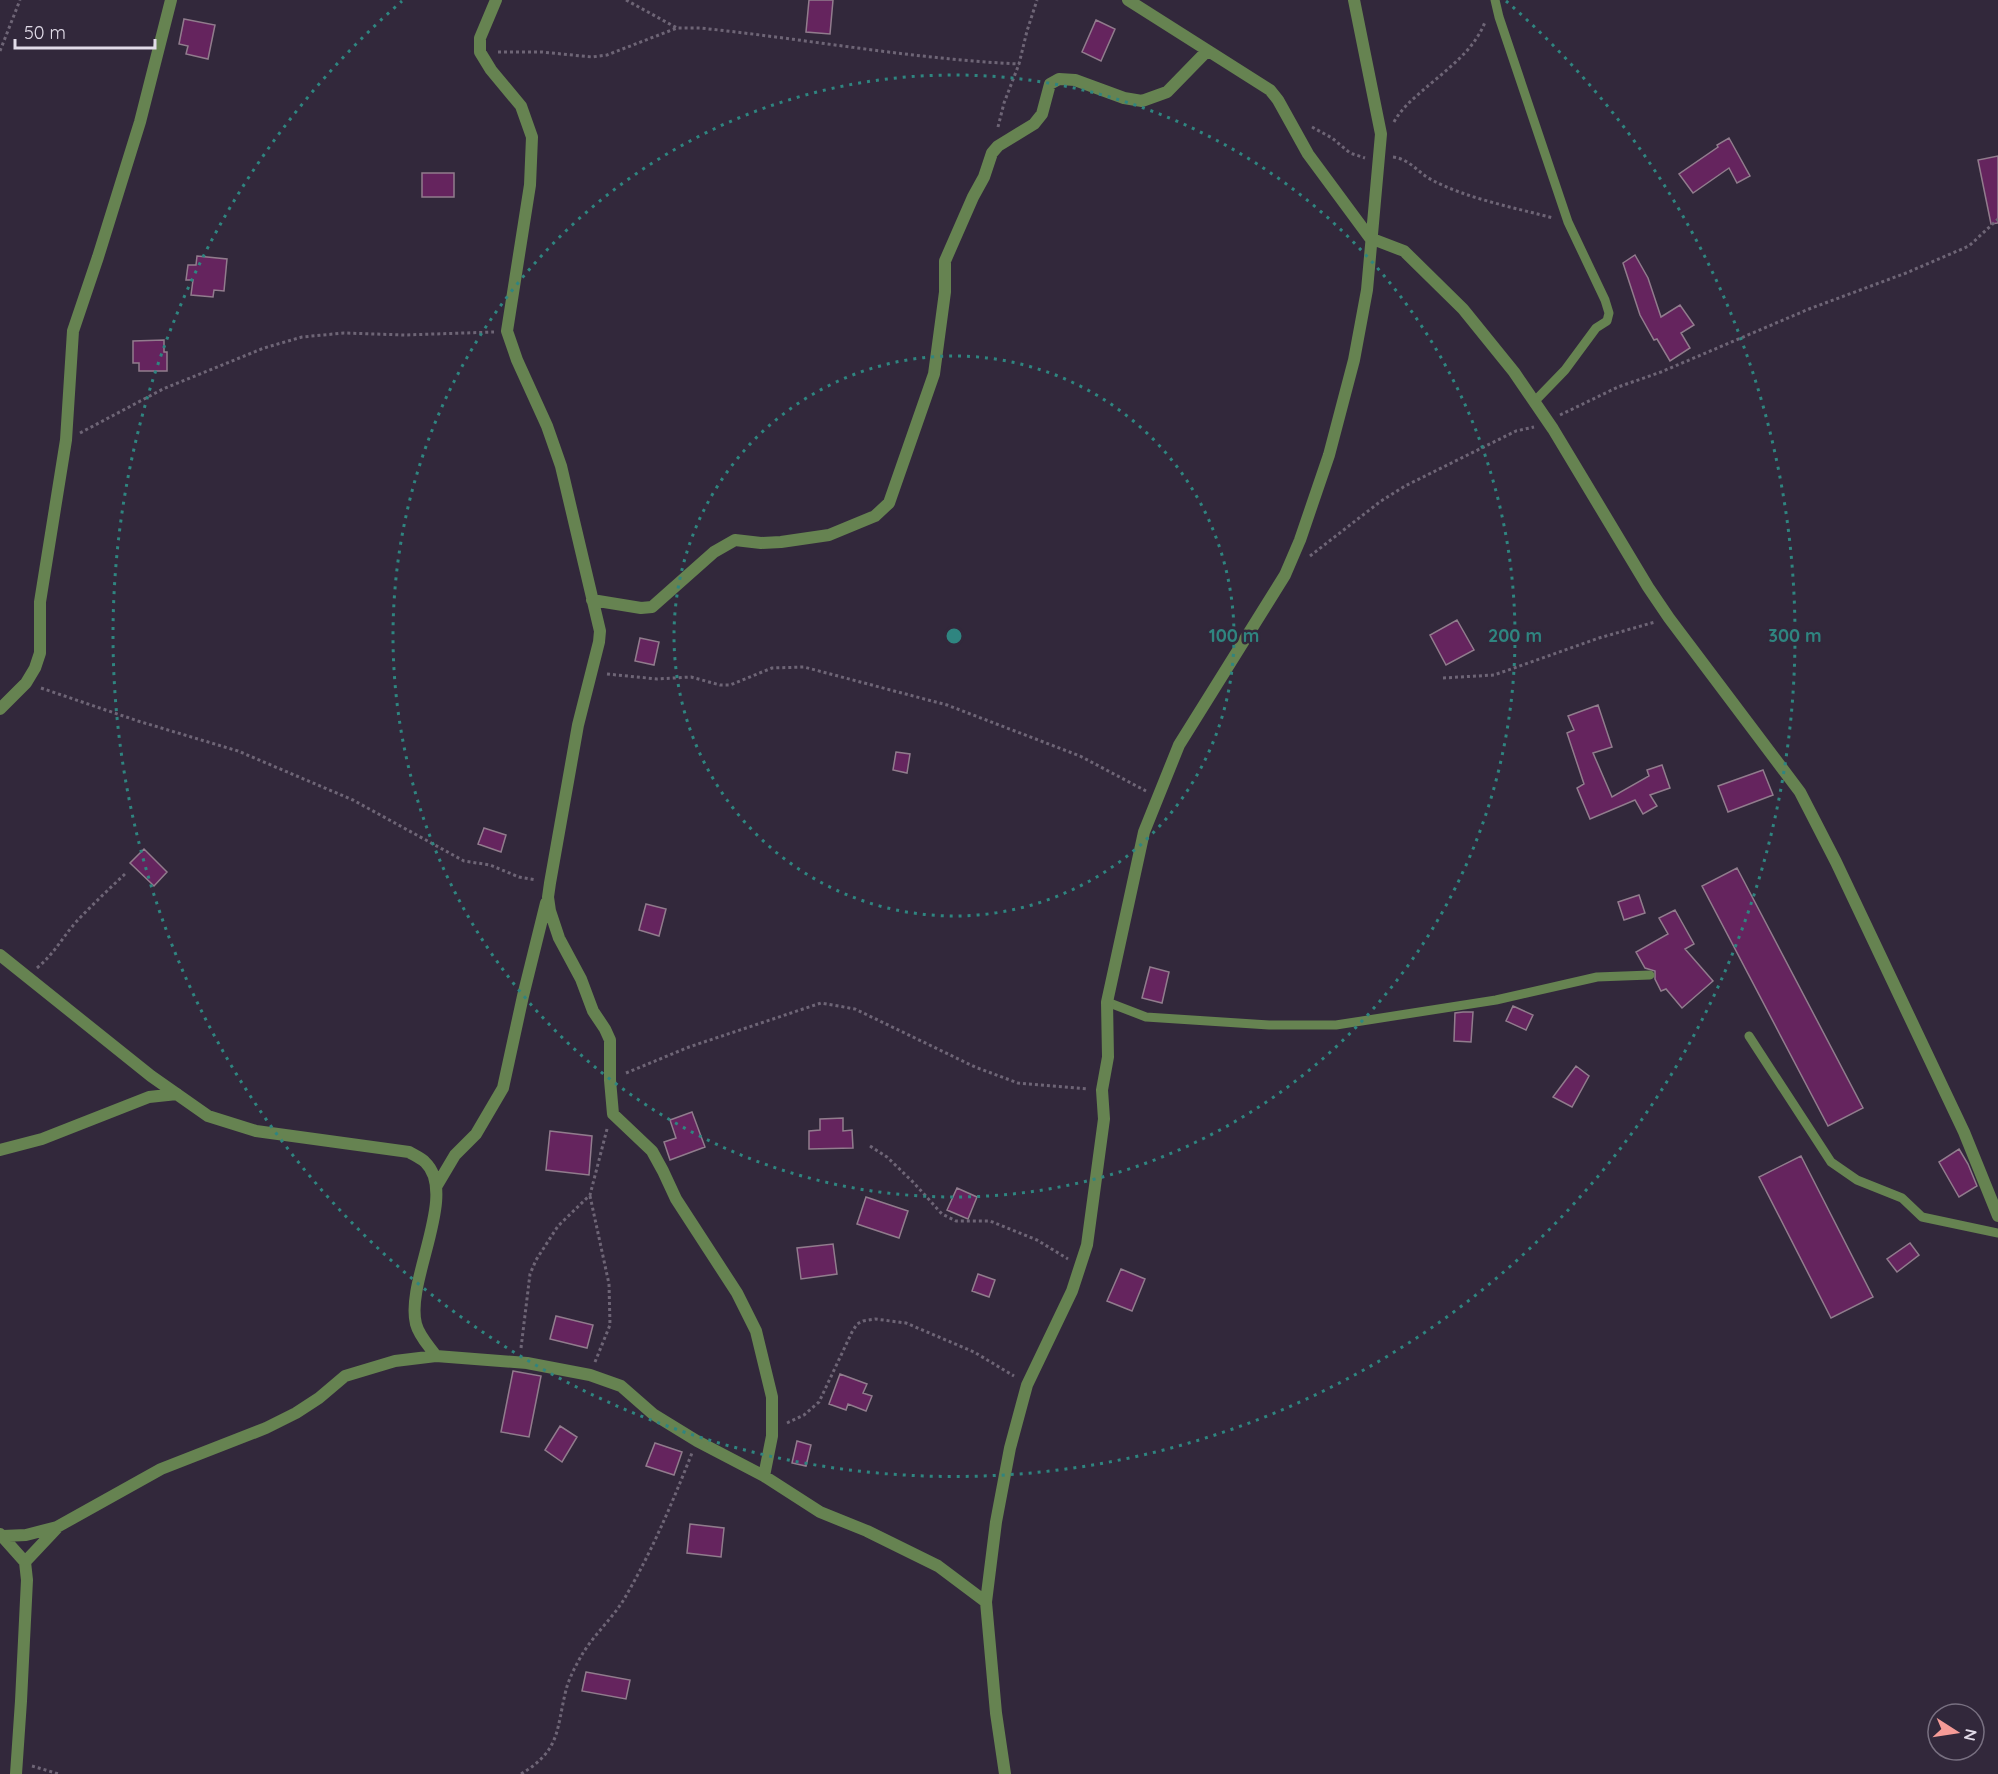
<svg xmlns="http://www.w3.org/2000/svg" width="1998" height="1774" font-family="Quicksand,sans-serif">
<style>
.building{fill:#65245e;stroke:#917c8d;stroke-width:1.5}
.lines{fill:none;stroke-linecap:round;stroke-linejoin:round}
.path{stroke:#6e6576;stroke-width:3;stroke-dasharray:3 3;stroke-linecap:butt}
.service{stroke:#668351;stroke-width:9}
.minor{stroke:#668351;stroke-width:12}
.ring{fill:none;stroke:#2f8580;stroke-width:3;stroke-dasharray:3 6}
.centre{fill:#2f8580;stroke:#32283b;stroke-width:3}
.ring-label{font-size:18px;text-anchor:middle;font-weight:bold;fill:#2f8580;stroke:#32283b;stroke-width:5;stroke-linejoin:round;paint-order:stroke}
</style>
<rect width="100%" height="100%" fill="#32283b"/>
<path class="building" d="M809 0H833L830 34 806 32Z
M184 19 215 25 208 59 186 54 188 46 179 44Z
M1096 20 1115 29 1101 61 1082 52Z
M1729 138 1750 176 1737 183 1729 168 1693 193 1679 174 1718 147 1717 145Z
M1998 156V223L1991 224 1978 160Z
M422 173H454V197H422Z
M1635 255 1648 278 1661 317 1680 305 1694 325 1681 333 1690 348 1670 361 1657 339 1654 340 1640 315 1623 263Z
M197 256 227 259 224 291 214 290 213 297 191 295 193 280H186L188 265H196Z
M164 340V352H167V371H139V363H133V341Z
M1457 620 1474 650 1446 665 1430 635Z
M640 638 659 642 654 665 635 661Z
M1598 705 1612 747 1593 753 1612 797 1649 776 1647 770 1662 765 1670 788 1650 795 1657 806 1643 814 1635 800 1590 819 1577 788 1584 784 1567 733 1574 730 1568 716Z
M896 752 910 754 907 773 893 770Z
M1763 770 1773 795 1728 812 1718 786Z
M484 828 506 835 501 852 478 844Z
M144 849 167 872 154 886 130 863Z
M1737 868 1863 1108 1828 1126 1702 886Z
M1639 895 1645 913 1624 920 1618 902Z
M646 904 666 909 659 936 639 930Z
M1675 910 1694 944 1685 949 1713 981 1682 1008 1666 989 1661 991 1655 979V971L1645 968 1636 952 1668 934 1659 918Z
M1150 967 1169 972 1162 1003 1142 998Z
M1513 1006 1533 1015 1526 1030 1506 1021Z
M1463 1012H1473L1471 1042 1454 1041 1455 1013Z
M1576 1066 1589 1076 1572 1107 1553 1097Z
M692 1112 705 1147 670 1160 664 1142 676 1138 670 1120Z
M843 1118V1131L852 1130 853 1148 809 1149V1131L820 1130V1119Z
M550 1131 592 1136 589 1175 546 1170Z
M1959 1149 1968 1164 1977 1186 1959 1197 1939 1162Z
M1801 1156 1873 1297 1831 1318 1759 1177Z
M957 1188 977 1197 968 1219 947 1210Z
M866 1197 908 1211 899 1238 857 1224Z
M1910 1243 1919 1255 1897 1272 1887 1259Z
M833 1244 837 1274 801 1279 797 1248Z
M1121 1269 1145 1279 1132 1311 1107 1301Z
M978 1274 995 1280 989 1297 972 1291Z
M556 1316 593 1325 587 1348 550 1339Z
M513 1371 541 1376 529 1437 501 1432Z
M840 1374 867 1384 863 1393 872 1396 866 1411 848 1404 846 1410 829 1404Z
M560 1426 577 1437 562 1462 545 1450Z
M797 1441 811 1445 806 1466 792 1463Z
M655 1443 682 1452 674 1475 646 1466Z
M690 1524 724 1528 721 1557 687 1553Z
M586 1672 630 1680 626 1699 582 1691Z"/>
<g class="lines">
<path class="path" d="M626 0 677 28
M0 51 20 0
M498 52H542L592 57 607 55 677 28H700C807 39 912 59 1019 64
M1394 122C1401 109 1411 101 1422 91 1445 71 1474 51 1485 22
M998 127 1004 103 1019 64 1027 31 1037 0
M1312 127 1332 138 1350 153 1365 158
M1393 157C1410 159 1418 173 1432 180 1465 198 1516 208 1553 218
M1560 415 1618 387 1661 372 1809 309 1906 273 1969 246 1998 219
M80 433 163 389 264 348 302 337 344 333 405 335 494 332
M1310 556 1381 501 1405 486 1516 431 1534 427
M607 674 657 679 691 677 720 685H730L772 668 804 667 947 705 1080 756 1146 791
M1443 678 1494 675 1599 638 1655 622
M41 688 138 721 238 751 353 800 464 861 490 865 519 877 536 880
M37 968C54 954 62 938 76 922 92 905 109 889 126 873
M626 1073 689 1047 821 1003 855 1009 975 1067 1018 1083 1088 1089
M870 1146 887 1157 914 1183 942 1214 956 1221H990L1037 1240 1068 1259
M590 1196 609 1284 610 1325 595 1362
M521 1348 530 1274 536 1260 558 1226 590 1195 607 1129
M787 1423 804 1415 819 1402 852 1332 857 1324 863 1321 875 1319 906 1323 974 1352 1014 1376
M32 1766 59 1774
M521 1774C561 1750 556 1730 566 1690 569 1678 577 1663 583 1653 596 1632 616 1615 627 1594 653 1549 673 1501 692 1453"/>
<path class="service" d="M1495 0 1499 17 1568 222 1605 300 1609 313 1607 321 1596 328 1565 370 1534 402
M1107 1002 1146 1017 1269 1025H1336L1496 1000 1597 977 1650 975
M1749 1036 1831 1162 1857 1180 1902 1198 1922 1217 1998 1233"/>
<path class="minor" d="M496 0 480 38V52L491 70 521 106 532 137 530 185 507 331 517 360 547 426 561 466 600 631 599 642 578 725 550 883 548 897 550 911 559 938 581 979 593 1011 605 1029 610 1040V1080L613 1114 652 1151 663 1171 676 1199 737 1293 756 1331 772 1397V1436L764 1476
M1128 0 1270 90 1278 100 1308 154 1370 238 1404 251 1463 309 1514 372 1553 429 1648 587 1669 618 1800 792 1836 862 1964 1132 1998 1216
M592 600 641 608 652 607 714 552 735 540 761 543 781 542 829 535 875 516 889 503 934 374 945 292V261L973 197 984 177 992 153 998 146 1034 124 1042 114 1050 84 1059 79 1075 80 1124 98 1142 101 1167 92 1207 51
M0 709 26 683 35 668 40 653V602L66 440 73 331 98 257 140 122 171 0
M0 955 151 1076 208 1116 256 1131 409 1152C414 1155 421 1158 425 1162 459 1194 405 1281 416 1324 419 1336 429 1346 436 1356
M0 1150 42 1139 149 1097 177 1094
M436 1187 455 1155 476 1134 503 1088 523 996 546 903
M0 1534 25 1562 27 1580 21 1701 16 1774
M3 1536 26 1535 57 1527 161 1469 266 1428 296 1413 319 1398 345 1376 395 1361 436 1356 527 1363 590 1375 621 1386 653 1414 697 1441 764 1476 820 1512 867 1531 938 1566 986 1602
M25 1562 57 1528
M1005 1774 996 1713 986 1602 996 1522 1010 1448 1027 1385 1072 1291 1087 1245 1104 1119 1102 1090 1108 1057 1107 1002 1144 832 1179 745 1285 575 1300 540 1329 455 1354 360 1367 290 1381 134 1354 0"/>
</g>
<g class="ring">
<circle cx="954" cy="636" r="280"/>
<circle cx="954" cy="636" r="561"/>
<path d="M1506 1A841 841 0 1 1 402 1"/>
</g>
<circle cx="954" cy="636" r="9" class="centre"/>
<g class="ring-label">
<text x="1234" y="642">100 m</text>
<text x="1515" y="642">200 m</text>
<text x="1795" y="642">300 m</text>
</g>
<g transform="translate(1956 1732) rotate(102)"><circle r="28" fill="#32283b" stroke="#787081" stroke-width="1.5"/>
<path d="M0-4.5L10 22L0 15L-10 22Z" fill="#f59b97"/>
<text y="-9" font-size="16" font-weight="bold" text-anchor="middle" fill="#e2dce9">N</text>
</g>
<path d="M15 39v9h140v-9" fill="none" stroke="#e2dce9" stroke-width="3"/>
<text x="24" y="39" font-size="18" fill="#e2dce9" stroke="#32283b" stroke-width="4.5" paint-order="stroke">50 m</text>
</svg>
